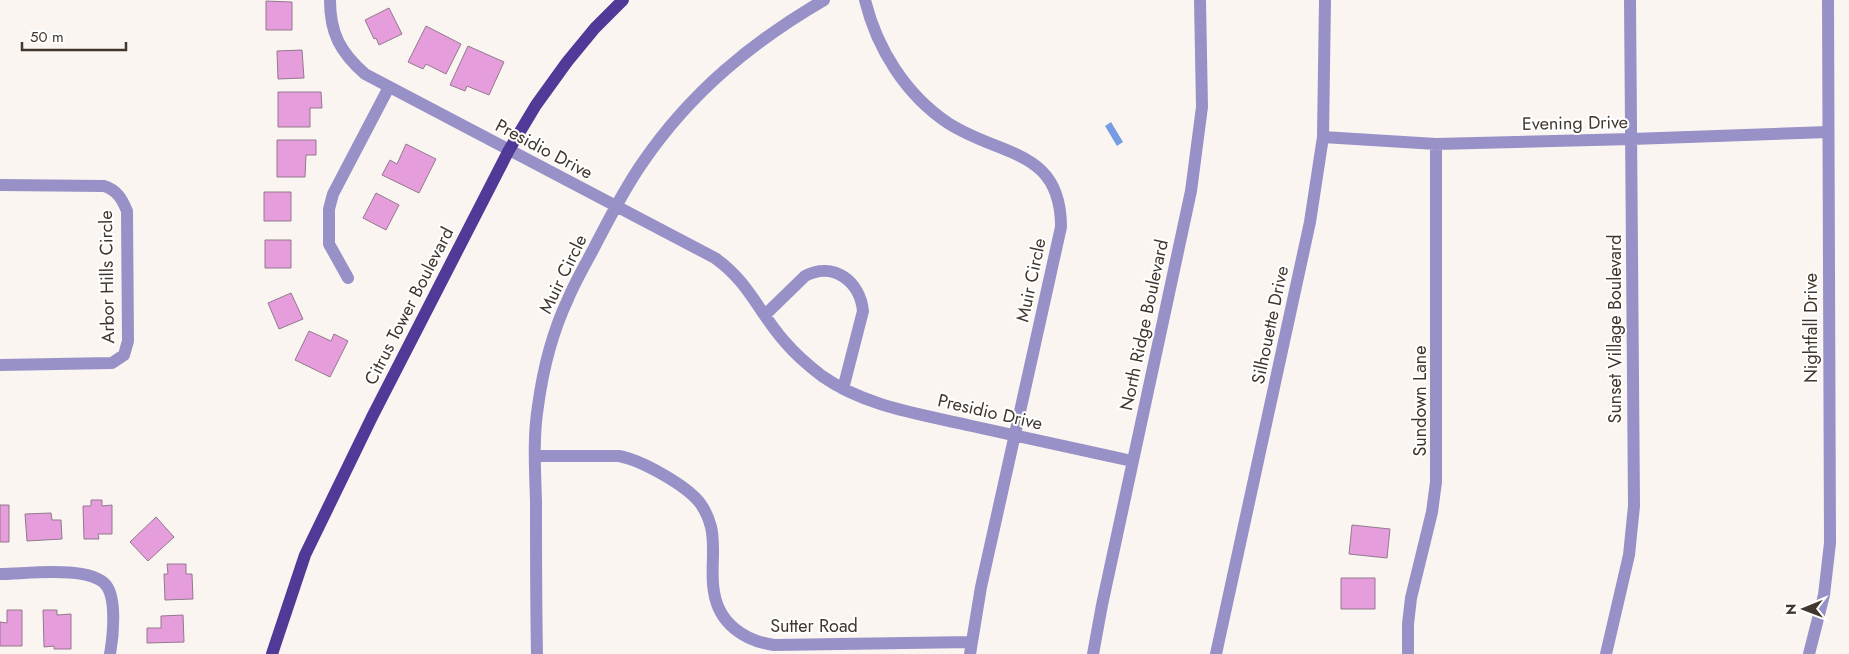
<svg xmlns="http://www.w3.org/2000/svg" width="1849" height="654" font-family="Jost,sans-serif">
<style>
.water{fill:#769ce3}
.building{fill:#e59edb;stroke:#92798d}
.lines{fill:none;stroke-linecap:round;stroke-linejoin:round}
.minor{stroke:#9891c7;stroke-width:12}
.major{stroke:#503997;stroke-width:12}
.labels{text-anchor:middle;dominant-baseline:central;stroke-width:4;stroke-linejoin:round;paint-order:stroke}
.street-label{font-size:18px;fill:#41362d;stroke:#fff}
</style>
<rect width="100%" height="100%" fill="#fbf5f1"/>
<path class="water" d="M1111 122 1123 142 1117 146 1105 126Z"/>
<path class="building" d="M266 1 292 2V30H266Z
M389 8 402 34 379 45 376 38 374 39 365 20Z
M426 26 461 44 446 74 426 64 423 69 408 62Z
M468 46 504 62 489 95 467 86 465 91 450 85Z
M302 50 304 78 278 79 277 51Z
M278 92H321L322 108H310V127H278Z
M277 140H316V155H306L305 177H277Z
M406 144 436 159 419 193 382 175 390 160 397 164Z
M264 192H291V221H264Z
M376 193 399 205 386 230 363 218Z
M265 240H291V268H265Z
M291 293 303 319 279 329 268 303Z
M309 331 331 341 334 334 348 341 330 377 295 360Z
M91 500H102V506L112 505V534H98L99 539H84L83 506H91Z
M0 505H9V542H0Z
M51 513 52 520H61L62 539 27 541 25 514Z
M156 517 174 537 148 561 130 542Z
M1352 525 1390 529 1387 558 1349 554Z
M167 564H186V574H192L193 599 165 600 164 574H168Z
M1341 578H1375V609H1341Z
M7 610H22V646H0V622L7 623Z
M43 610H57V615L71 614V649H54V646L44 647Z
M183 615 184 642 147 643V628H161V616Z"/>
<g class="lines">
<path class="minor" d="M330 0C330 33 340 52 365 74L715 258C749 282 759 313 785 342 796 355 809 366 822 376 866 407 921 414 972 426 1026 438 1079 449 1132 461
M865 0C877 49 906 95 948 123 1000 157 1061 148 1061 227L981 587 970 654
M1323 137 1436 144 1632 139 1828 132
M0 185 104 186C117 190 122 199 127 211L128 341 124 355 112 363 0 365
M348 278 329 244V209L333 194 389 87
M765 315 805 276C833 261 860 281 863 311L843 389
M535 456H619C641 460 686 485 700 503 705 510 709 519 711 527 716 548 710 571 714 592 719 624 745 641 774 645L971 642
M0 574C26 574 89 565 106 585 117 599 113 637 110 654
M537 654C536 603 536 552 536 501 535 469 533 437 538 406 543 369 552 333 568 299 575 282 585 265 594 248 609 219 624 189 643 162 691 92 752 42 824 0
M1093 654 1102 605 1191 191 1202 107 1200 0
M1216 654 1310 222 1323 137 1325 0
M1408 654V624L1411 598 1432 512 1436 482V144
M1606 654 1629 555 1634 506 1630 0
M1809 654 1824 595 1830 543 1828 0"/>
<path class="major" d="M272 654 305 555 372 417 509 150 536 105 567 62 595 28 623 0"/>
</g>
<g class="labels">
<g class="street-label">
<text transform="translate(1575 123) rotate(-1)">Evening Drive</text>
<text transform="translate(544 149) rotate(28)">Presidio Drive</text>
<text transform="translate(563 274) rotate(-64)">Muir Circle</text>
<text transform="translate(107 277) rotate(-91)">Arbor Hills Circle</text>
<text transform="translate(1031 280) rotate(-78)">Muir Circle</text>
<text transform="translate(409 306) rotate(-63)">Citrus Tower Boulevard</text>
<text transform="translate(1144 325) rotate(-78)">North Ridge Boulevard</text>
<text transform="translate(1270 325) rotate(-78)">Silhouette Drive</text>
<text transform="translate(1811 328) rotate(-90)">Nightfall Drive</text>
<text transform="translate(1615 329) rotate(-90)">Sunset Village Boulevard</text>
<text transform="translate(1420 401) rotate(-90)">Sundown Lane</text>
<text transform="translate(990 412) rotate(13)">Presidio Drive</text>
<text x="814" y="626">Sutter Road</text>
</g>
</g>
<g transform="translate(1804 609) rotate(269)" stroke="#ffffff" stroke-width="4" paint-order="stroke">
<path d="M0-4L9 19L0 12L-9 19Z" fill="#41362d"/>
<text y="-8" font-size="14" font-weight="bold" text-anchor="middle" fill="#41362d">N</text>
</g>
<path d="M22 42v8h104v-8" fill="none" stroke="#41362d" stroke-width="2.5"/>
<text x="30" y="42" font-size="15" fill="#41362d" stroke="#ffffff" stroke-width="4" paint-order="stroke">50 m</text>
</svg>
